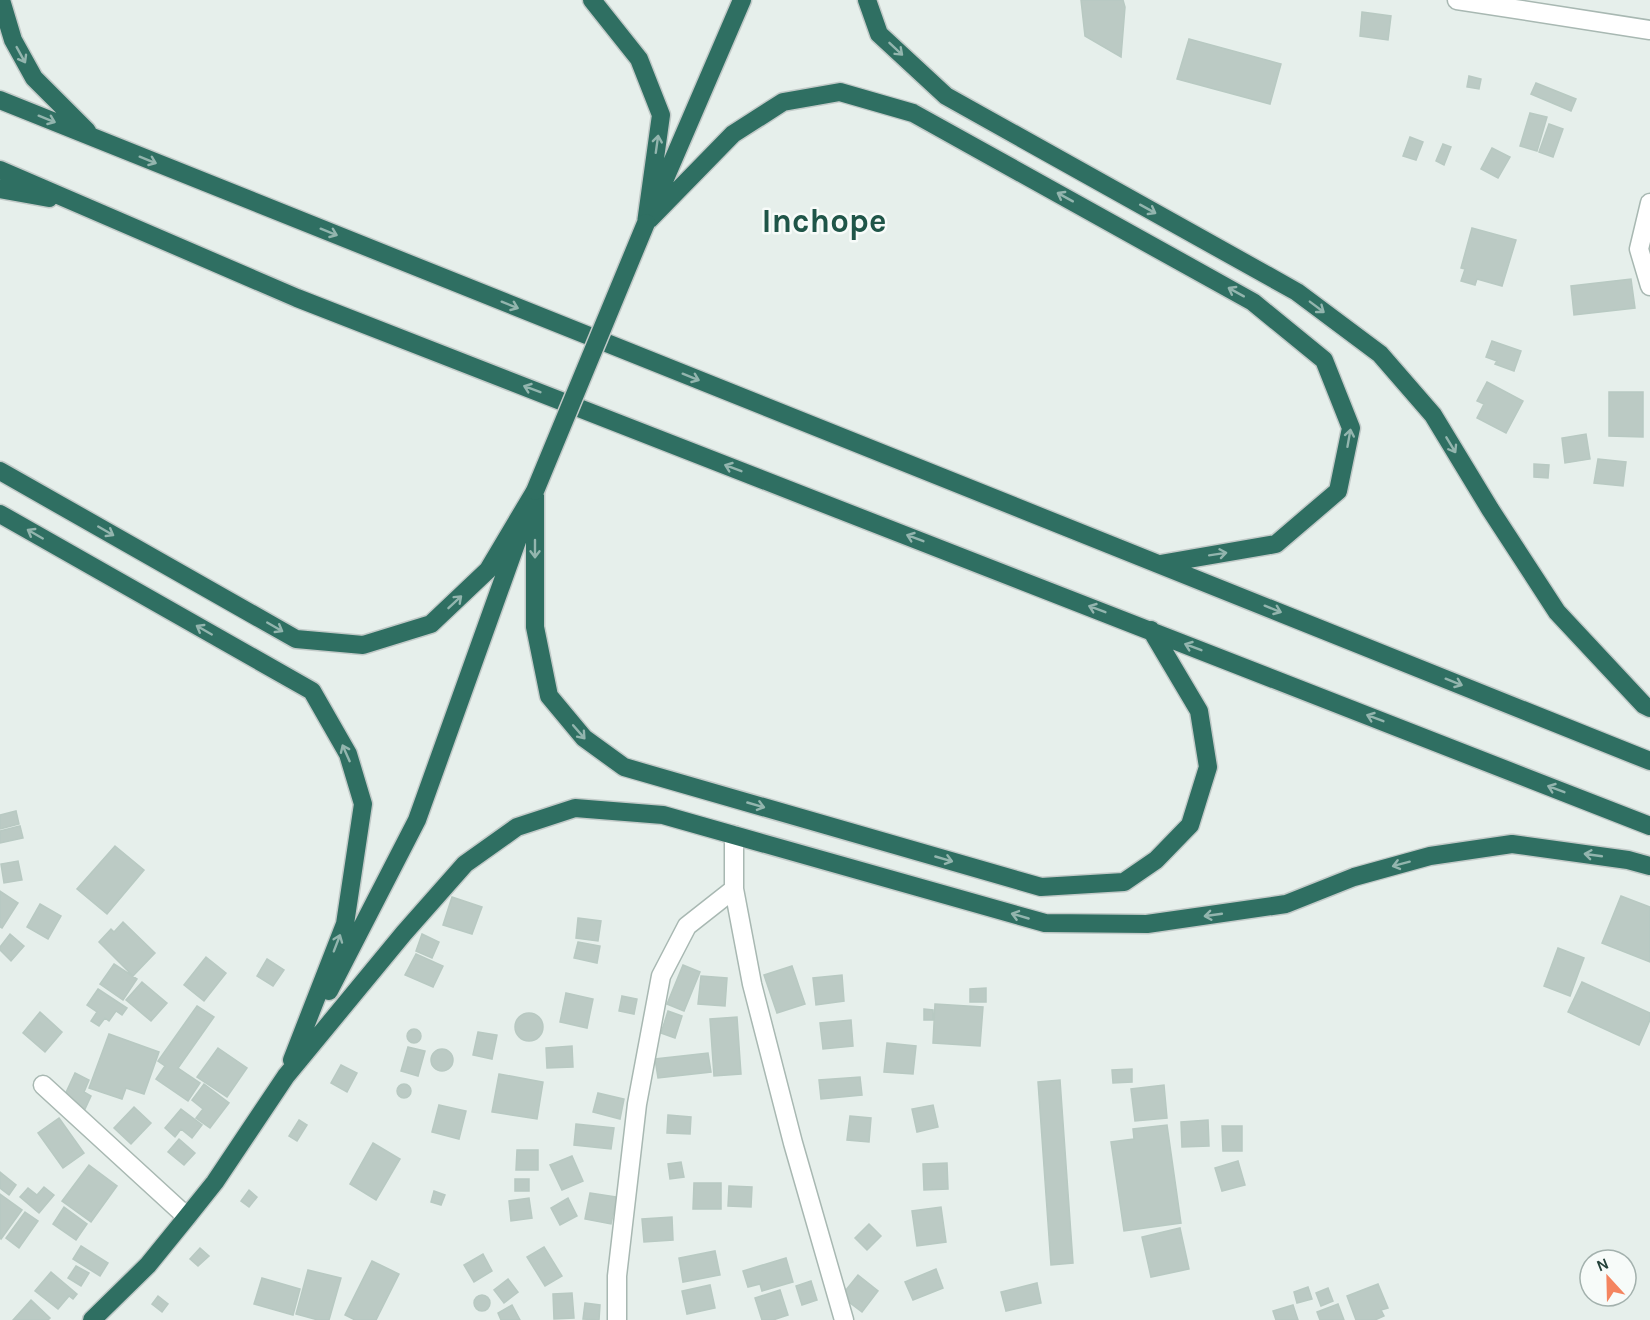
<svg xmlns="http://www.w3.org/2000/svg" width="1650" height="1320" font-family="Karla,sans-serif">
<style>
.building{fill:#bbcac4;stroke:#b8c9c2;stroke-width:1.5}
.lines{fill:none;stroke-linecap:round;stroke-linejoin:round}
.street-casing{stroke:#a8b8b2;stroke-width:21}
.highway-casing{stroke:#c2cac8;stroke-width:21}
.street{stroke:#fff;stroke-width:18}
.highway{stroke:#2f6f62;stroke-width:18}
.highway-bridge-casing{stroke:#c2cac8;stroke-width:21;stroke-linecap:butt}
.highway-bridge{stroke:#2f6f62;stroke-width:18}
.oneway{stroke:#93b5ae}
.labels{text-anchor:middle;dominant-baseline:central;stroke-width:5;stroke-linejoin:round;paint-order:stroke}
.town-label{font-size:33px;font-weight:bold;fill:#1f5548;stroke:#f7fbf9}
</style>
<rect width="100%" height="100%" fill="#e6efeb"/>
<path class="building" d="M1081 0H1123L1125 7 1121 57 1085 36Z
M1362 12 1391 16 1388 40 1360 36Z
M1189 39 1281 64 1270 104 1177 79Z
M1469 76 1481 79 1479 89 1467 87Z
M1536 83 1576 99 1571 111 1531 94Z
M1530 113 1547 117 1537 151 1520 146Z
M1549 124 1563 129 1553 157 1539 152Z
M1410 137 1423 142 1416 160 1403 156Z
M1443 144 1451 147 1444 165 1436 161Z
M1492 148 1510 157 1498 178 1481 169Z
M1472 228 1516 240 1502 286 1477 279 1475 285 1461 281 1465 269 1461 268Z
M1631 279 1635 308 1574 315 1571 286Z
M1492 341 1521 351 1514 371 1495 364 1497 361 1486 357Z
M1487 382 1523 401 1506 433 1477 418 1484 404 1477 401Z
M1609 392H1643V437L1609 436Z
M1586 434 1590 459 1565 463 1562 438Z
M1598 459 1626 462 1623 486 1594 483Z
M1534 464 1549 465 1548 478 1534 477Z
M16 811 19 824 0 829V815Z
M20 826 23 838 0 843V831Z
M115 846 144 870 107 914 77 889Z
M18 861 22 880 4 883 1 864Z
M0 891 18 903 2 928 0 927Z
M1621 896 1650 907V962L1602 943Z
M452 897 482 907 472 934 443 925Z
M40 904 61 916 48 939 27 927Z
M578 918 601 921 598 941 576 938Z
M123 922 155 953 133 976 99 942 111 929 114 932Z
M10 934 24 946 11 961 0 950V947Z
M422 934 439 942 432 958 416 951Z
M578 942 600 946 597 963 574 958Z
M1558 948 1584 958 1570 996 1544 986Z
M416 954 443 966 433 987 405 975Z
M206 957 226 973 204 1001 184 985Z
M267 959 284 970 273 986 257 976Z
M114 964 137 979 123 1000 100 984Z
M683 965 700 972 684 1011 667 1004Z
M792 966 805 1004 777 1013 764 975Z
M842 975 844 1001 816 1005 813 978Z
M701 976 727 978 725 1006 698 1004Z
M142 982 167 1003 151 1021 126 1000Z
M1582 982 1650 1013V1020L1639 1045 1568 1012Z
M986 988V1002H970V989Z
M98 989 127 1008 122 1015 116 1011 109 1021 105 1018 99 1026 91 1021 97 1012 87 1005Z
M566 993 593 999 587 1028 560 1022Z
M622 996 637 999 634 1014 619 1011Z
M935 1004 983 1007 980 1046 933 1043Z
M197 1006 214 1017 178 1068 200 1083 188 1101 156 1079 165 1066 158 1061Z
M924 1009 933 1010V1020H924Z
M668 1011 682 1016 675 1038 661 1033Z
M40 1012 62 1032 45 1052 23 1033Z
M515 1027a14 14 0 1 1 28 0a14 14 0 1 1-28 0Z
M737 1017 741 1074 714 1076 710 1019Z
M851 1020 853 1046 823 1049 820 1023Z
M407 1036a7 7 0 1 1 14 0a7 7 0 1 1-14 0Z
M478 1032 497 1035 492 1059 473 1055Z
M109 1034 159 1052 144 1094 126 1088 122 1099 89 1088Z
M887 1043 916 1046 913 1074 884 1072Z
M572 1046 573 1067 547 1068 546 1048Z
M408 1047 425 1051 418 1076 401 1071Z
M218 1048 247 1068 227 1097 197 1077Z
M431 1060a11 11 0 1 1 22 0a11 11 0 1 1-22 0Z
M708 1053 711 1072 658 1078 655 1059Z
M341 1065 357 1073 347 1092 331 1083Z
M1132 1069V1082L1113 1083 1112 1070Z
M75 1073 89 1080 84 1092 91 1096 85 1109 63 1099Z
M499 1074 543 1082 537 1119 492 1112Z
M860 1077 862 1095 821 1099 819 1080Z
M1060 1080 1073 1263 1051 1265 1038 1082Z
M397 1091a7 7 0 1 1 14 0a7 7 0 1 1-14 0Z
M204 1084 229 1103 210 1128 196 1118 203 1109 192 1100Z
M1164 1085 1167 1118 1135 1121 1131 1089Z
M598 1093 624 1099 620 1119 593 1112Z
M439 1105 466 1111 459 1139 432 1132Z
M933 1105 938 1127 917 1132 912 1109Z
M134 1107 151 1123 131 1144 114 1128Z
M181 1109 202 1125 192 1138 181 1129 175 1137 165 1128Z
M668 1115 691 1117 690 1134 667 1133Z
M850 1116 871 1118 869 1142 847 1140Z
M59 1118 84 1153 63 1168 38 1133Z
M299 1120 307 1125 297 1141 289 1136Z
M1208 1120 1209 1146 1182 1147 1181 1122Z
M576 1124 614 1128 611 1149 574 1145Z
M1167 1125 1181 1223 1124 1231 1111 1142 1134 1139 1133 1129Z
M1222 1126H1242V1151H1223Z
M179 1139 195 1153 184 1165 168 1152Z
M373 1143 400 1159 376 1200 350 1184Z
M517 1150H538V1170H516Z
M572 1156 583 1181 562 1190 550 1165Z
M1238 1161 1245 1185 1222 1191 1215 1168Z
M681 1162 684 1177 670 1179 668 1164Z
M947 1163 948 1189 924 1190 923 1164Z
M89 1165 117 1186 91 1222 62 1201Z
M0 1172 16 1185 9 1195 0 1188Z
M515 1179H529V1191H515Z
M694 1183H721V1209H693Z
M729 1186 752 1187 751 1207 728 1206Z
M44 1187 54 1195 39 1213 20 1197 28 1188 37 1195Z
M249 1190 257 1197 249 1207 241 1201Z
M434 1191 445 1195 441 1205 431 1202Z
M590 1193 617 1197 611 1224 585 1219Z
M0 1194 22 1210 1 1239 0 1238Z
M529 1198 532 1218 511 1221 509 1201Z
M568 1198 577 1216 560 1225 551 1208Z
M64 1207 87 1224 76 1240 53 1224Z
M941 1207 946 1242 917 1246 912 1211Z
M25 1212 38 1221 19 1248 6 1238Z
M672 1217 673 1240 644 1242 642 1219Z
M869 1224 881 1236 867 1250 855 1238Z
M1180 1228 1189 1269 1151 1277 1142 1237Z
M81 1246 108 1263 100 1276 73 1259Z
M544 1247 562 1276 545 1286 527 1257Z
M200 1248 209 1256 198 1266 190 1259Z
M715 1251 720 1275 683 1282 679 1258Z
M483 1254 492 1271 474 1282 464 1265Z
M786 1258 793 1282 762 1291 760 1284 748 1287 743 1271Z
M372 1261 399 1274 376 1320H355L345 1315Z
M76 1266 89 1273 81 1286 68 1278Z
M936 1269 943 1288 913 1300 905 1282Z
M308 1270 341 1278 329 1320H318L296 1314Z
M51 1272 77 1294 73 1299 69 1296 58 1309 35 1291Z
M858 1275 878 1291 862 1312 841 1296Z
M262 1278 300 1289 293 1315 254 1304Z
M508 1279 518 1292 504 1303 494 1290Z
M811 1281 817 1300 802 1305 796 1286Z
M1037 1283 1041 1303 1006 1311 1001 1292Z
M1378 1284 1388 1308 1381 1310 1384 1316 1375 1320H1356L1347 1296Z
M710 1285 715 1308 687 1314 682 1291Z
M1308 1287 1312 1299 1297 1303 1294 1292Z
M1328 1288 1333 1301 1321 1306 1316 1293Z
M780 1290 788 1315 773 1320H762L755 1298Z
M572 1293 574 1318 554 1319 553 1294Z
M474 1303a8 8 0 1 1 16 0a8 8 0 1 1-16 0Z
M158 1296 168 1304 162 1312 152 1304Z
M31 1300 50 1318 48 1320H13Z
M585 1303 600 1305 599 1320 583 1319Z
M1338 1304 1344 1320H1320L1317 1312Z
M512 1305 520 1320H501L498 1313Z
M1293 1305 1298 1320H1276L1273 1311Z"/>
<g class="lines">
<g class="street-casing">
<path id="street" d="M1457 0 1650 30
M1650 203 1639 249 1650 286
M734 835V889L752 984 793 1143 844 1320
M43 1085 187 1217
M617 1320V1276L637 1104 661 976 687 926 734 889"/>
</g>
<g class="highway-casing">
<path id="highway" d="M1 0 13 40 34 78 87 131
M592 0 639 59 661 115 646 223
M867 0 879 34 946 96 1297 292 1380 354 1433 415 1490 509 1557 612 1644 705 1650 708
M0 100 1650 761
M0 170 297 298 1650 826
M0 189 49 198
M655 202 742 0
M646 223 733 134 783 102 840 92 913 113 1253 302 1324 360 1351 428 1338 491 1276 544 1160 564
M0 471 296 639 363 645 431 624 488 570 535 491
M535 491V627L549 696 584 738 624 767 1041 887 1124 882 1156 860 1190 825 1208 767 1199 711 1151 630
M0 514 312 691 348 754 363 804 345 924 292 1060
M329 991 417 820 521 530
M92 1320 148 1265 187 1217 215 1182 286 1076 404 933 465 864 517 827 575 808 663 815 1045 923 1147 924 1286 904 1354 877 1430 856 1512 844 1628 860 1650 866"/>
</g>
<use href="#street" class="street"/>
<use href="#highway" class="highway"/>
<g class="highway-bridge-casing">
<path id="highway-bridge" d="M535 491 646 223"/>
</g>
<use href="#highway-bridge" class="highway-bridge"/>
</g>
<defs><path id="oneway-shaft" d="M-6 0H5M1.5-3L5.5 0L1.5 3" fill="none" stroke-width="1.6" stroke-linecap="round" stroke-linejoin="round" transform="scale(1.5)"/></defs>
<g class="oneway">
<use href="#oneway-shaft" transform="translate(896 49) rotate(43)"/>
<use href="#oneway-shaft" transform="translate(21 55) rotate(61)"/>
<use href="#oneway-shaft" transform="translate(47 119) rotate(22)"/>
<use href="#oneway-shaft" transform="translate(657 144) rotate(-82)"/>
<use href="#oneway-shaft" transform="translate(148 160) rotate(22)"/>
<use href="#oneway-shaft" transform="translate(1065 197) rotate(-151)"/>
<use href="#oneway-shaft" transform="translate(1148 209) rotate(29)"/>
<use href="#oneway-shaft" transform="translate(329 232) rotate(22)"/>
<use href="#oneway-shaft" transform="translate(1236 292) rotate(-151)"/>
<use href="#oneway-shaft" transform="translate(510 305) rotate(22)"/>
<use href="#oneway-shaft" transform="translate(1317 307) rotate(37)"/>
<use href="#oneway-shaft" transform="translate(691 377) rotate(22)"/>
<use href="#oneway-shaft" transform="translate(532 389) rotate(-159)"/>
<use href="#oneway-shaft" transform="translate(1349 438) rotate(-80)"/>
<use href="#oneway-shaft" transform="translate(1451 445) rotate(59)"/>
<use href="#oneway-shaft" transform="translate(733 468) rotate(-159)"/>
<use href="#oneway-shaft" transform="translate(106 531) rotate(30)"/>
<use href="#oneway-shaft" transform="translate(35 534) rotate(-150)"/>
<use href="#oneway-shaft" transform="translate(915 538) rotate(-159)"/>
<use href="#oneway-shaft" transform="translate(535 549) rotate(90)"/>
<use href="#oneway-shaft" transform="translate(1218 554) rotate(-9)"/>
<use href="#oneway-shaft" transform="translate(455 602) rotate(-43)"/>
<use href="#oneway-shaft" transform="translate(1097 609) rotate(-159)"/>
<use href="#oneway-shaft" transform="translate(1273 609) rotate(22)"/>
<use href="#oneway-shaft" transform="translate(275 627) rotate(30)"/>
<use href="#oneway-shaft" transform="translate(204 630) rotate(-150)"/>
<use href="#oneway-shaft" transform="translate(1193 647) rotate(-159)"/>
<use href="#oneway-shaft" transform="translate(1454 682) rotate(22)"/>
<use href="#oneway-shaft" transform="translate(1375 718) rotate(-159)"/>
<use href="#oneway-shaft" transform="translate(579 732) rotate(49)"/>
<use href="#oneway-shaft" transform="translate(346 753) rotate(-114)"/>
<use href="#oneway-shaft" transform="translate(1556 789) rotate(-159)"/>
<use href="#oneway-shaft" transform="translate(756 805) rotate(16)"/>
<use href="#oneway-shaft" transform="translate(1593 855) rotate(-172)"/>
<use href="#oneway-shaft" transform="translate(944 859) rotate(16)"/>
<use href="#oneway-shaft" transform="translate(1401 864) rotate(165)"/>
<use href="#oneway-shaft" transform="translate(1213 915) rotate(172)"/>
<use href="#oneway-shaft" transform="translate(1020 916) rotate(-164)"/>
<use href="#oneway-shaft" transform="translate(337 943) rotate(-69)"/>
</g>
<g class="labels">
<g class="town-label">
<text x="824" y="221">Inchope</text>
</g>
</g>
<g transform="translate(1608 1278) rotate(338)"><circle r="28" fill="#f7fbf9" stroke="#a3b1ad" stroke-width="1.5"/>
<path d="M0-4.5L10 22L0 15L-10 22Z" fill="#f4845f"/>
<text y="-9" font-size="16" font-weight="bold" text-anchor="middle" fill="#24423a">N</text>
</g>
</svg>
